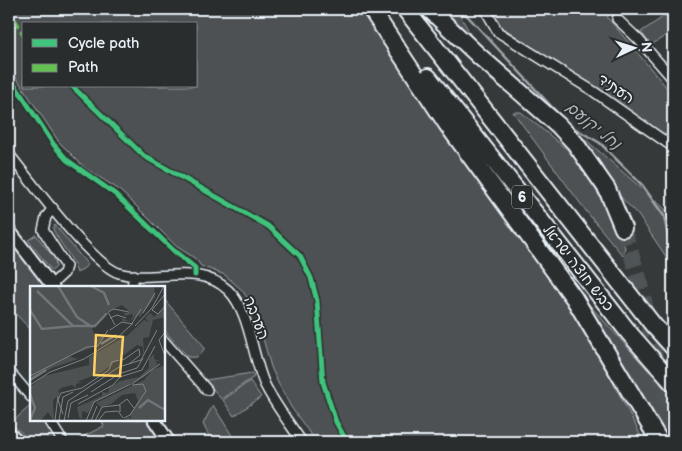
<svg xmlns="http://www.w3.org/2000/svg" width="682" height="451" font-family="'Balsamiq Sans','Playpen Sans Hebrew',sans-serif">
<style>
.green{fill:#4d5152;stroke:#9aa1a5;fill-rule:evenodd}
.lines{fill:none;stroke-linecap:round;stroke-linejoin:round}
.stream{stroke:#a0a7ac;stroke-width:2.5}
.motorway-tunnel{stroke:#505556;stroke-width:16;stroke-dasharray:16 8;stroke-linecap:butt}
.minor-casing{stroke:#e8f1f8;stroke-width:12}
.tertiary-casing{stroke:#e8f1f8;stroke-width:15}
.motorway-casing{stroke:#e8f1f8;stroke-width:20}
.minor{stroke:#2a2d2e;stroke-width:9}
.tertiary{stroke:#2a2d2e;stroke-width:11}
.motorway{stroke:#2a2d2e;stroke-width:16}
.quiet{stroke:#63c152;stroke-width:4;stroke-dasharray:8 4;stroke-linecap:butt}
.cycleway-casing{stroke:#2a2d2e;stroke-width:8}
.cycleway{stroke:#40c37c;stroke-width:5}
.labels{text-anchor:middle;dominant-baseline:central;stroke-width:4;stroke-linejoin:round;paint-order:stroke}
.shield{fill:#2a2d2e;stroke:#afb6bb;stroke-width:1}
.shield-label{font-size:14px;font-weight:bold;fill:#e8f1f8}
.street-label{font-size:15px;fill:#e8f1f8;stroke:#2a2d2e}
.water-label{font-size:16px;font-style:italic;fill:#acb3b8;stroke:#2a2d2e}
.inset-river{fill:none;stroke:#707579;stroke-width:2.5}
.inset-road{fill:none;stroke:#7d8386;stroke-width:1}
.view{fill:#ffd166;fill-opacity:0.15;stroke:#ffd166;stroke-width:2.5}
.inset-edge{fill:none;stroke:#e8f1f8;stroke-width:2.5}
</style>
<rect width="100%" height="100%" fill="#35393a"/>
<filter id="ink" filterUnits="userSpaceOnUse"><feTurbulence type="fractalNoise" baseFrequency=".02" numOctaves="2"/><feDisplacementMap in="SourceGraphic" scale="10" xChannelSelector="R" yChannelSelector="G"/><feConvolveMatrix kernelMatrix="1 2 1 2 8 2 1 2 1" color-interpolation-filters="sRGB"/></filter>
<g filter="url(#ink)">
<path class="green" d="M9 9H362L580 318 644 442H316L291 407 278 383 271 367 255 310 242 290 225 275 201 266 196 259 176 246 133 203 118 189 85 168 59 142 9 67ZM24 24H196V86H24Z
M434 9H457L477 47 493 70 585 139 665 209 673 224V273L665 255 638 215 567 141 491 80Z
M492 9H616L607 17 673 95V144L498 24Z
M673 16V31L651 45 641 32 663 17Z
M513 112H521L569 151 590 178 625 247 623 256 586 211Z
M55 225 88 265 77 273C73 256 60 245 53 229Z
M36 235 55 259 56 267 52 271 28 240Z
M9 238 46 287H31V330L12 310 9 312V268L12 266 9 262Z
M569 282 673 398V429L665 436Z
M164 299 203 345 204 349C199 357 196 358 188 357L164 330Z
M252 373 254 377 221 399 206 380Z
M250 381 261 397 234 416 223 400Z
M213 405 236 442H212L203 424Z
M30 406 31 420H43L58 442H31L11 423Z
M101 420H147L158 437 149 442H72L104 426Z"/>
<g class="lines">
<path class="stream" d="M461 9 564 120
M569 125 600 143 643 186 664 216 668 237 673 250"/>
<path class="motorway-tunnel" d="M623 228 641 285 658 372 673 423"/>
<g class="minor-casing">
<path id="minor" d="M485 9 498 32 593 91 673 147
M617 19 638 39 673 79
M9 154C29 179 92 265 119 273 155 284 197 261 228 290 250 311 252 357 265 385 275 405 290 424 302 442
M51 285 64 273 66 266 43 230 46 217 53 208
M132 287 134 275
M164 341 207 390
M9 371 31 397
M49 420 63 442
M9 431 20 442"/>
</g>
<g class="tertiary-casing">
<path id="tertiary" d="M9 230 53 287
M154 420 169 442"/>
</g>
<g class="motorway-casing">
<path id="motorway" d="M371 9 447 124 574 298 660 442
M405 9 654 326 673 347
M429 9 479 56 558 125 575 143 607 189 623 228
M428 77 630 334 673 383"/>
</g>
<use href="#minor" class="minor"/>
<use href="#tertiary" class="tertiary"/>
<use href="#motorway" class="motorway"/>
<path class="quiet" d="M9 9 24 36"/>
<g class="cycleway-casing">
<path id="cycleway" d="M9 76 54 145 67 160 115 194 173 250 195 268V275
M72 86 144 156 268 226 300 256 311 278 317 301 323 382 336 422 347 442"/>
</g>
<use href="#cycleway" class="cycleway"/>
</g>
</g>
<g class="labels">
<rect class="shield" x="512" y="185.5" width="20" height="23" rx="4"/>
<g class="shield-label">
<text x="522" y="197">6</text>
</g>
<g class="street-label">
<text transform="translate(616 89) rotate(34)">העתיד</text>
<text transform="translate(578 268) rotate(52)">כביש חוצה ישראל</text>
<text transform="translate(256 318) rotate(69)">הערבה</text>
</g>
<g class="water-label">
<text transform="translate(593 126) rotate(39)">נחל יקנעם</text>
</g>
</g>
<g transform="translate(30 286)">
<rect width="135" height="135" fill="#35393a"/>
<path d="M0 0H124L125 11 110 31 108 29 100 35H93L91 32 99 35 103 31 102 28 95 30 94 27 100 26 92 19 76 26 62 43 67 53 76 47 67 60 38 70 48 73 22 82 0 95ZM135 21V31L123 34 119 51 113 52 114 65 113 70V61L107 59 72 86 47 96H53L46 98V102L42 99 31 102 28 105 30 108 23 114 24 135 18 126 10 135H0V101L14 90 59 79V71L98 49 114 34 119 36 115 32 120 27 124 31ZM124 68V73L130 75H125L128 78 114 91 64 116 58 127 52 125V133L49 131 47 121 72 110V106L78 107 79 102 90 95 109 91 119 82V73ZM135 79V135H94L98 131 102 133 100 129 108 115 105 107 92 109 81 118 71 121 66 117 114 94 122 84Z" fill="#4d5152"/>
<path class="inset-river" d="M28 0 47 31 62 41M61 0 74 7 79 19M7 5 43 40H65L77 27M0 24 12 43 43 40M71 58 86 49M0 94 16 84M0 108 5 122 0 134M109 122 118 114 135 124"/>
<path class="inset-road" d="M135 8 122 24 128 28 135 20M113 27 125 7M80 32 87 29 96 32M85 39 78 26 84 23 99 26M105 40 122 22 134 0M80 44 92 36 103 38M135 46 129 54 135 70M93 74 109 63 110 69 99 78M92 87 107 82 113 72M0 90 57 61 68 60 78 44M102 98 130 78M0 99 20 86 54 73 86 53 101 39 111 23M61 106 92 86M48 118 83 99 90 91 112 84 125 60M89 119 97 113 104 122M33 128 28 114 31 107 52 102 79 84 82 76 93 73M38 132 41 117 58 109M94 132 100 129 116 105 113 98 102 99M25 134 28 110M29 134 33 111 43 106M34 135 38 115 89 81 111 74 127 44M56 135 64 116 101 98M61 135 67 120M65 135 72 121 90 119V126M68 135 75 126 88 125 93 132"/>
<path class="view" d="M66 49 93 51 90 90 64 89Z"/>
<rect width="135" height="135" class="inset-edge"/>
</g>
<rect width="682" height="451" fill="none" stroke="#2a2d2e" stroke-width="30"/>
<rect x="15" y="15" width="652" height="421" fill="none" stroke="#e8f1f8" stroke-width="2" filter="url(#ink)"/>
<rect x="22" y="22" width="175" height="65" fill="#2a2d2e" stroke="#767b7f"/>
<rect x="32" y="39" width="25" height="8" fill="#40c37c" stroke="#767b7f"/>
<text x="68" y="48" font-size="15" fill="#e8f1f8">Cycle path</text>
<rect x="32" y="64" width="25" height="8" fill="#63c152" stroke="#767b7f"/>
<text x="68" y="72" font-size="15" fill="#e8f1f8">Path</text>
<g transform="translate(634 48) rotate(86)" stroke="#2a2d2e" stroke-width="4" paint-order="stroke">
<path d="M0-4L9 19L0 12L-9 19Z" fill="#e8f1f8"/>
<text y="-8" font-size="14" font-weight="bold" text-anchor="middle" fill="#e8f1f8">N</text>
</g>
</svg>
